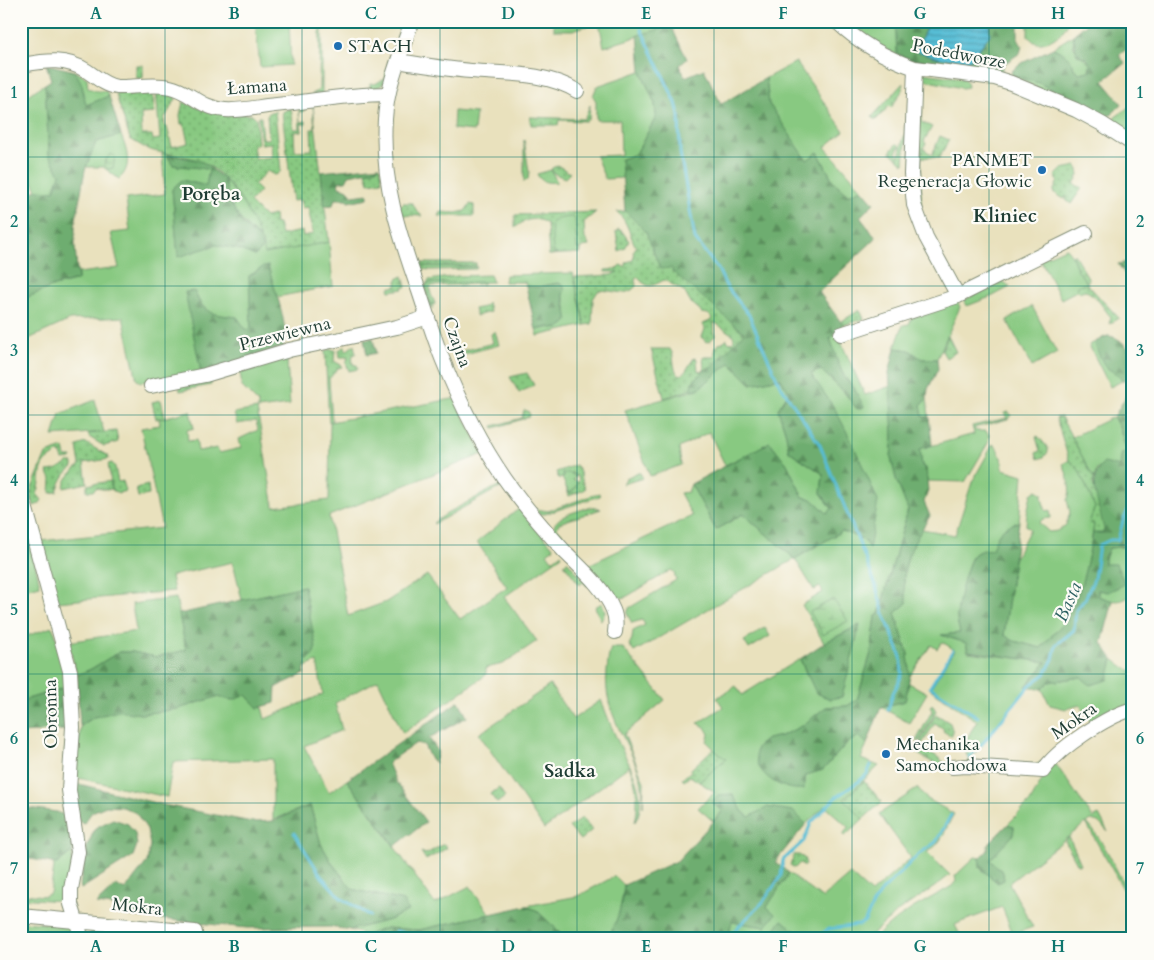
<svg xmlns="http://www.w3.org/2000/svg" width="1154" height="960" font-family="Cardo,serif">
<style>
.grass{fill:#88c981;stroke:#54835a}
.forest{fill:url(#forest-firs);stroke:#467552}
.wetland{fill:url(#wetland-marsh);stroke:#54835a}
.park{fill:url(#park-dots);stroke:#54835a}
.water{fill:url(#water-rules);stroke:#3b7d84}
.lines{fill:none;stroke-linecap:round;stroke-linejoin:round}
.stream{stroke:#57bdd5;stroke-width:3}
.minor-casing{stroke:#848f78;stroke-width:16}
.minor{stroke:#fff;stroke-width:14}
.grid{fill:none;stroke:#0f766e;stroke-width:1;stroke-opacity:0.55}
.poi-dot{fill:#1f6fb2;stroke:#fdfcf7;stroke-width:2}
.labels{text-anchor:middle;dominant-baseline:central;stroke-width:4.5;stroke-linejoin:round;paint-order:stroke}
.poi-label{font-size:18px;fill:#1f3d34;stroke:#fdfcf7;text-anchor:start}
.street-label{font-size:18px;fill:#1f3d34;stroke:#fdfcf7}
.neighbourhood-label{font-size:19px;font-weight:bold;fill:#1f3d34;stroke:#fdfcf7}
.water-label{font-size:19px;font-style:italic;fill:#306364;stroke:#fdfcf7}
.neatline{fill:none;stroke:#0f766e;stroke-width:2}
.grid-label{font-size:16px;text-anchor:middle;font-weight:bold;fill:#0f766e}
</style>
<defs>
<pattern id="forest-firs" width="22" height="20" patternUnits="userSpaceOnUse" patternTransform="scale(1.25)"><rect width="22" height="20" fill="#6ead6f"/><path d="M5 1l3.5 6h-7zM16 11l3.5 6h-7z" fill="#5a8e5c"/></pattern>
<pattern id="wetland-marsh" width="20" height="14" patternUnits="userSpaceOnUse" patternTransform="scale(1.25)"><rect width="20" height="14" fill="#88c981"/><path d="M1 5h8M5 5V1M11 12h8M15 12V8" fill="none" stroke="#6fa46a"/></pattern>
<pattern id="park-dots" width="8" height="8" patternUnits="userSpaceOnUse" patternTransform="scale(1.25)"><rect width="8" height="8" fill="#88c981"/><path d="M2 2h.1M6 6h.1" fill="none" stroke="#6fa46a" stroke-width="1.8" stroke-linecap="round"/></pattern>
<pattern id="water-rules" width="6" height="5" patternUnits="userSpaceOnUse" patternTransform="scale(1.25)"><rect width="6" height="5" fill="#57bdd5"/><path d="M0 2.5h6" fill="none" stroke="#479bae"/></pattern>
</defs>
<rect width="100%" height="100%" fill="#fdfcf7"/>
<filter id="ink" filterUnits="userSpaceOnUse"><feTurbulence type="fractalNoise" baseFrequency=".02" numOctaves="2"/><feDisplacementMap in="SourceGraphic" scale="10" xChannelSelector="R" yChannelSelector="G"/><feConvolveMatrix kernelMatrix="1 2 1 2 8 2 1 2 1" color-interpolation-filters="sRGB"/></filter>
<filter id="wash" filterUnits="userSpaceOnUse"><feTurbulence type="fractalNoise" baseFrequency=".0096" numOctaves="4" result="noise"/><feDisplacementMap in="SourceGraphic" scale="20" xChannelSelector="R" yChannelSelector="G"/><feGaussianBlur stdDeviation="1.12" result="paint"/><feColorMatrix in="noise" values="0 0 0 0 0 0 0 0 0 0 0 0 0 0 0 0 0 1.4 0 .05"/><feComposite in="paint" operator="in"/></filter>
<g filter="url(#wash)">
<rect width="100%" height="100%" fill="#e9e1bd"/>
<path class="grass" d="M255 21H289L291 65 260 67Z
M554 21H668L671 26 604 47 599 22 573 30H554Z
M846 21H895L898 54 911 59 938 63 939 58 968 62 967 66 1001 73 998 74 904 59 871 41Z
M1028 21H1068C1066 32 1049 45 1037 43 1033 42 1031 39 1028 36Z
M1073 35 1074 47 1090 64 1089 71 1079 73 1074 69C1072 57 1064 53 1053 48Z
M796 62 844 131 825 147 862 189 849 195 833 181 818 152 807 161 769 104 766 78Z
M75 71 87 78 88 88 97 91H106L109 96 85 106 82 85Z
M641 71 655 104 656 117 636 154 621 159 623 178 605 179 596 156 621 155 620 120H596V101L593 96 597 86Z
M922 73 963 78 967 82 968 87 962 88 924 80 922 103 921 102 919 81Z
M1012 75 1039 83 1105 117H1100L1014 77Z
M45 84 49 155 60 174 54 191 37 190 21 155V99Z
M1133 104V133H1131L1112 123 1114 118Z
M918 109 922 110 921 122 932 127 924 141 926 143 921 153V206L916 189Z
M454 111 476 113 474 131 453 129Z
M121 135C127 150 133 167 119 179L103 167H86L96 142Z
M524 140 529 172 528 179 524 182Z
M162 153 166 154 173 165C181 167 203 167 209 170L206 186 182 180 172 189 178 256 216 245 238 249 255 256 262 240C237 219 232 211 224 179 243 201 258 225 266 253L329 242 333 286 277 297 268 266 249 276 251 328 246 331 237 317C213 314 205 316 194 291L201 373 141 382 137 380 123 317 70 320 22 342 21 300 54 286 78 280V273L119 268 111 233 130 231 126 199 165 194Z
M551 170 557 182C549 183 541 183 537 174Z
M578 213 581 253 549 255 547 214Z
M1066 248 1071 254 1077 269 1088 285 1061 299 1040 259Z
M420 263 421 266 477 267 476 269 431 270 420 269 416 264Z
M573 273 585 325 538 336 536 330 564 325C570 310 564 296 558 283L538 287 526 286 525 282H504L505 275Z
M490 275 493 282 429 283 425 286 433 308H430L424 287 429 280 457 276Z
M1002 281 1010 287 993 296 967 306 964 300Z
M957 301 960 307 937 359H922L909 350 895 348 903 325 909 324 912 318Z
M1032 306 1057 353 1032 367 1007 320Z
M838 332 841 342 865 395 891 386 893 436 891 457 896 479 908 509 879 614 876 616 871 653 857 700 847 706 826 707 802 726 781 736 767 739 757 747 804 788 806 775 823 770 846 744 859 735 867 744 861 759 879 766 844 799 863 819 845 836 843 835 848 827 825 806 806 824 793 811 780 810 749 817 743 812 732 794 711 802 723 810 713 821 698 808 715 792 699 782 725 760 707 742 709 734 705 727 698 723 723 707 717 698 736 686 742 695 800 659 807 676 859 625 824 643 802 605 823 592 820 587 814 590 795 559 634 652 629 645 632 639 633 631 645 625 642 620 632 623 627 614 629 608 676 580 674 572 671 570 626 597 616 599 586 566 692 516 680 493 688 492 691 484 716 530 743 514 795 559 842 531 864 540 869 549 835 409 810 374 821 370 844 392 857 409 853 386C839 375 835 354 830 337Z
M1108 336 1102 338 1106 367 1117 373 1122 381 1110 387 1089 345Z
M284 356 287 361 290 405 258 409V403L242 387 240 372Z
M730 363 751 384 780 378 789 392 778 409 786 434 789 451 823 474 821 493 833 509 827 513 812 499 803 497 787 464 770 442 752 452 725 465 709 432 679 448 681 465 650 476 625 410 698 389Z
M927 398 929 417H923L921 405Z
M452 399H455L483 454 329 516 348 616 386 602 427 575 460 619 507 587 477 542 520 508 554 548 547 553 552 560 561 554 562 556 504 597 537 641 503 664 486 668V675L403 733 378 680 335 703 342 730 304 746 329 792 347 780 435 904 470 886 490 914 419 930 386 928 367 935 350 930 389 920 408 910 403 901 352 889 332 863 321 844 310 805 273 820V759L173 762 167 797 78 778 74 773 81 726 94 717 118 711 141 714 178 709 216 697 233 700 246 695 258 708 262 707 265 719 323 694 317 662 305 667 306 662 313 655 304 586 242 600 233 562 171 576 174 591 57 602 41 541 162 528 141 428 160 425 159 419 190 411 194 428 187 430 188 441 196 440 198 451 217 448 219 453 241 448 239 439 258 430 256 421 237 424 234 413 257 409 274 507 329 500 330 422Z
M95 400 104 432 53 436 60 414Z
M1009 412 1011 415 1008 419 974 428 976 431H986L989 435 988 443 965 482 927 481 926 468 922 466 920 449 974 434 972 426 1007 418 1004 413Z
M1113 417 1119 427 1127 451 1120 467 1097 469 1094 479 1072 437Z
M993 444C999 448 1003 462 1003 469L1023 475 1019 522C1001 527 998 532 993 549 985 550 977 550 972 557 966 566 957 607 957 618 957 623 959 628 960 633L942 635 966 643 968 652 1046 662 1026 686 1029 687 1026 690 969 761 1036 765 1041 762V765L1034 768 968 763 969 758 967 756 966 751 961 748 977 721 930 689 955 650 942 642 937 649 931 645 910 676 908 654 895 613 907 603C900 574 906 555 922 529L955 535 972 482Z
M1069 460 1079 470 1095 507 1089 523 1094 524C1090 551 1082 600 1064 622 1057 631 1048 639 1041 648L1014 641 1004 635 1014 560 1030 529 1026 526C1026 514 1029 505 1031 494L1037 490 1042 493V499L1046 511 1050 510 1051 518 1043 519 1039 523 1049 532 1057 531 1066 525 1070 512 1067 500C1073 493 1067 473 1063 464Z
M566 472 570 473 576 477 573 480 578 482 575 489 569 493 562 478 564 477 563 474Z
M496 487H501V488L495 490 434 524 433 523 451 511Z
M599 493 600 496 545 514H539L535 509 548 511Z
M589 507 601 509 559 523 557 528 575 548 572 551 553 529C555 515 577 512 589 507Z
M30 542 40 585 21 590V545Z
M1120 547 1133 548V593C1121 605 1112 601 1098 596 1099 579 1103 564 1109 548Z
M567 561 588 585 587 586 583 582 580 585 564 564Z
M176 598 186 650 156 657 133 652H119L91 669 77 675 68 642 136 631 132 604Z
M602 603 605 611 601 621 595 607Z
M52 627 55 633C64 667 79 725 66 758H64L68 730 67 687 21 701V638Z
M765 628 770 636 749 649 744 641Z
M611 648H623L665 700 624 734 644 782 643 807C643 798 643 789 641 780 631 742 602 714 607 671 608 663 608 655 611 648Z
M1113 659 1125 668 1133 671V706L1092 724 1080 705 1066 709 1050 705 1042 689 1049 682 1081 677 1107 680Z
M909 683 927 693 909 723 881 707 905 701Z
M550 685 573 719 601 700C606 712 610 724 616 737 626 760 651 796 635 822 639 804 637 783 629 766L544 829 479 734Z
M1055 763 1093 818 1099 815 1108 832 1098 822 1091 820 1087 823C1105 842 1116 869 1128 893L1127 896 1086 823 1009 883 1033 927 1013 934 1002 907 961 922 955 925 962 939H946L943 934 937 939H873L890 924 913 908 952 886 956 881 955 876 975 857 980 858V868L998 883 994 864 990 860 991 858 1013 835 1014 827 1008 824 1030 802 1047 771Z
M918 788 926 798 954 814C945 828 943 844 927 852L950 875 936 886 900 910 866 939H805L782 920 766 939H727L731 922 766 927 767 907 789 873 822 898 850 874 871 893 911 858 879 814Z
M73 851C71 865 71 892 60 901L21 898V894L45 896 50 893 54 867 53 863 57 864Z
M615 876 624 885C622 904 618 925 605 939H567L536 910 526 906 578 896Z
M21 922 72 925 77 939H69L59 932 21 930Z
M93 929 173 937 176 939H128L90 933Z"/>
<path class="forest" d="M895 21H932L926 28 916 51 939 58 938 63 911 59 897 54Z
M989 21H1018V39L1022 46 1020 53 1004 64 1001 72 967 66 968 62 989 35Z
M1090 21H1133V44L1119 55 1125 63 1103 81 1122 104 1111 115 1105 117 1039 83 1012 75 1011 72 1018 65 1053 48C1064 53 1072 57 1074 69L1079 73 1089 71 1090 64 1086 58 1077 55 1073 35Z
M671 26 687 59 680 65 685 77 704 69 721 104 766 78 769 104 807 160 818 152 833 181 848 195 862 189 874 203 860 217 876 238 819 292 843 325 842 330 830 338 838 363 846 380 853 386 864 407 857 409 844 392 821 370 811 374 835 409 853 444 878 501 869 549 864 540 842 531 795 559 743 514 716 530 691 484 770 442 787 464 803 497 812 499 827 513 832 509 821 493 823 474 789 451 786 434 778 409 789 392 780 378 751 384 730 363 698 389 690 390 692 382 744 332 660 269 646 232 625 211 621 159 636 154 656 117 655 104 641 71 638 35Z
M46 64 75 71 82 85 86 105 109 96 121 135 96 142 85 170 75 225V247L78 280 54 286 21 300V197L37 190 54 191 60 174 49 155 45 84 51 80Z
M166 154 202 161 224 179 230 203 243 224 262 240V249L255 256 238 249 216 245 178 257 172 189 182 180 206 186 209 170C203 167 181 167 173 165Z
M380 166 374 170 349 175 346 181H341L338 183 339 186 348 190 353 196 368 194V198L348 202 347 199H335L333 205 325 206 321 172Z
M1133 261V286L1118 264Z
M268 266C273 285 291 330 283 347L201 373 185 292 194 291C205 316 213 314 237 317L247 331 251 328 249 276 263 267Z
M558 283 563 285 565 290 563 294 568 321 558 329 548 327 536 330 526 286 538 287Z
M1108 336C1120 337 1125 345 1133 354V369L1130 377 1122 381C1118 373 1114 373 1107 368 1103 365 1095 347 1095 342Z
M373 338 376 353 367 355 364 339Z
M895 348 909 350 922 359H937L938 369 928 389 927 398 921 405 923 417H929L932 445 920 449 922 466 926 468 928 491 924 502 930 516C911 547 898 566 907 603L895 613 908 654 910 676 905 701 881 707 867 744 859 736 846 744 823 770 806 775 804 789C781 792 750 772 757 747L767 739 781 736 802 726 826 707 847 706 857 700 871 653 876 616 879 614 908 510 896 479 891 457 893 436 889 373Z
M1126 396 1133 398V548L1120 547 1109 548 1103 564H1116L1125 584 1108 592 1098 590V596L1113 601 1102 643 1113 659 1108 680 1090 685 1081 677 1049 682 1042 689 1026 687 1046 662 968 651 966 643 941 635 960 633C959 628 957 622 957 617 957 605 966 563 974 555 979 550 985 550 992 549 998 532 1001 527 1019 522L1004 635 1014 641 1041 648C1048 639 1057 631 1064 622 1080 601 1088 559 1093 533H1103L1104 529C1098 508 1086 478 1104 463L1120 467 1121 454 1127 451 1119 427 1114 417Z
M304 586 316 647 313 655 306 662 304 674 276 687 275 703 258 708 246 695 233 700 216 697 178 709 141 714 118 711 94 717 80 726 77 675 91 669 119 652H133L156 657 186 650 179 614Z
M860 625 842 697 830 699 816 693 800 659 824 643Z
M67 687 68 730 21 733V701Z
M459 701 467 717 429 738 438 751 435 763 430 758 424 745 416 743 388 763 396 782 426 822 395 846 347 780Z
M79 784 164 805 252 822 274 821 310 805 321 844 332 863 352 889 403 901 408 911 389 920 350 930 331 927 247 928 122 915 123 907 96 904 116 885 125 890 147 862 150 845 147 829 136 813 123 807 106 806 92 812 84 823 78 821 74 788Z
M732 794 743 812 749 817 767 807 793 811 806 824 775 862 789 873 767 907 775 914 766 927 732 922 727 939H605C618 925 622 904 624 885L677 861 723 811 711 802 718 795Z
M21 807 57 812 67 816 73 851 56 864 21 857Z
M113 819 128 824 135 833 137 845 133 856 81 889 80 885 87 847 95 828Z
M1008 824 1014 827 1013 835 990 860 1003 872 1004 880 998 883 980 868V858L988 850V844Z
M526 906 536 910 567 939H378L367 935 386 928 419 930Z
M782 920 804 938 805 939H766Z"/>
<path class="wetland" d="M111 154 115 156 113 168 108 169 104 165 107 158Z
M833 599 848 621 823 635 810 612Z"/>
<path class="park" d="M320 21H322V94H312L318 91 319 88Z
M365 21H406L386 82 377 88 370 89V83L375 84 385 78 389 59 394 50 400 29 394 23Z
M136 65H143V78H136Z
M903 83 902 91 891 108 889 106 876 120 872 117Z
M156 90 171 92 176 99 164 119 165 127H167L172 147 188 143 184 124H181L180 115 183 102 201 109 253 115 256 118 258 144 253 145 255 159 272 157 271 143 261 144 258 117H261L263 139H269L267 116 270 112 275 111 281 171 278 174 274 175 267 171 254 185 260 191 250 202 265 217 274 215 275 224H278L281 235 302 231 303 236 313 234 308 207 302 208 300 200 293 201 282 112 291 108 294 129H300L299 107H304L305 111 299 112 300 122 306 121V124H301L302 131 294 132 295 151 312 150 311 129H315L313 106 329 242 265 254C258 224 230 172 200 161 185 155 169 155 154 151 146 149 137 143 130 139L116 95 117 93 152 91 155 113 141 114 142 135H152L153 140 160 139Z
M590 105 589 119 585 121 559 120 558 125H531L530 117 584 119Z
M907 130 904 164 890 152 897 143 900 146 896 152 899 156C901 148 903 136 907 130Z
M940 136 949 140 939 158 921 157 923 148 932 155Z
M557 165 570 173 565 178 555 174 551 169Z
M380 166 382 181 369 183 366 172 374 170Z
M1077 166 1079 175 1074 184 1082 188 1071 204 1066 200V196L1064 199 1053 192 1058 181 1055 176 1062 169Z
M403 203H412L417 211 422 216 400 215 399 205H402Z
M470 204 474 205V216H439L441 212 456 213 465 211Z
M625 211 646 232 660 269 672 268V271L744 333 712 367 704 370 692 382 690 390 664 398 651 349H670C676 358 671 366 679 376L685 372 694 358 697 359 698 371 704 370 703 357H714L716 346 727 339 728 342 731 343 734 340 733 335 714 322 715 336 710 341 706 342 702 337 705 329 703 324 710 321 712 318 708 314 701 313 699 309 690 302 684 291 664 280C650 287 649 289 637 277L635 279 636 286C626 299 610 288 598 291L593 299 592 324 585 325 574 277 611 275 618 272H605V270L616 269 620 265 625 267 627 262 633 260 634 256 633 252 636 247C629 235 628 221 617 212Z
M596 212 584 222 585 239 587 241 589 246 582 247V249H577L575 219 573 217C566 217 556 218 551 224L553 251 557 254 549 255 547 224C536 216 525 219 515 228V215Z
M618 229 622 231 629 241 625 248 619 251 616 232 618 231Z
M1074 254 1089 279 1087 283 1077 269 1072 255Z
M420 263H476V266H421Z
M403 276 406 287H403V289L390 291 389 288 396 286 397 279Z
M483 282V284L431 286C428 293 434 298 435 304L432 306 425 286 429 283Z
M1081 284 1088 285 1119 318 1109 324 1111 317C1102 307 1097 295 1084 290L1080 292 1077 291V287Z
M488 302 490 312 476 316 474 309 484 307Z
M860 310 864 319 843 325 840 322Z
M495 331 499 345 457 356 458 352 493 343 491 334Z
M948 336 956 352 946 358 942 351Z
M354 345 356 354 353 355 352 361 354 365H357L358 369 349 371 346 363 348 358 345 357H340L339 350 345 346 346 351Z
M331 349 335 350 334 361 341 365 342 367 338 368 329 379 332 421 329 422 325 351Z
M527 373 534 385 519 393 510 377Z
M211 379V385L180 391 179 385Z
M161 400 165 417 156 419 152 402Z
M524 410 528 411 530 415 529 417 494 428 493 426 522 418Z
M1061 417 1094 479 1093 484 1104 529 1103 533H1093L1094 524 1089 523 1095 507 1079 470 1069 460 1056 418Z
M116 431 118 442 104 446 89 437 88 434Z
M1038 436 1048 448V452L1044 457 1038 459 1036 453 1040 451 1036 437Z
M86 443 108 456 109 459 84 463 87 483 64 488C64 479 73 471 80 465L77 446Z
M64 448 66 457H72L71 459 63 460 60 452C55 454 54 456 49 459 37 468 43 481 37 494L42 500 39 504 34 506 30 493 46 454Z
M68 462 73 463V467C64 473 60 482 57 492L50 493 51 479 47 471 55 470 67 464Z
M112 463 115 467 118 482 123 481 126 491 118 493 112 490 108 464Z
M576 465 578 467 585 488 584 490 569 496 566 487 569 493C575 491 578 484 579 478 574 474 569 471 563 474L564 477 559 479 556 472Z
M636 473H640L643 478 623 484 626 478Z
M111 481V489L108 490 96 488 93 491H87V485Z
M148 485 149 495 138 497 136 488Z
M932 704 936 711 919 741 917 742V739L932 711 930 706Z
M936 714 950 723 953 732 951 736 943 731 944 729 935 723 922 744 920 742Z
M921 748 936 756 946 764 937 765 918 754Z
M713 749 726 759 699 782 690 776 684 781 682 779 691 771V769Z
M864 781 882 802 863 819 844 799Z
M499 788 505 797 497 803 490 794Z
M582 818 592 830 580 840 569 827Z
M1069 837 1081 864 1078 865 1065 841Z
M444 844 447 848 426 860 421 852 426 854Z
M794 855H799L804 858 806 864 804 867 800 863 795 868 790 865Z"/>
<path class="water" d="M932 21H989L990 35 968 62 939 58 916 51 926 28Z"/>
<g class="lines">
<path class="stream" d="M641 29 676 103 679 114 680 152 695 239 718 269 726 286 749 315 779 383 820 445 875 583 883 611 901 657 902 673 899 682 893 693 888 710
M953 650 930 687 978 717
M969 757 983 743 1030 685 1045 674 1053 659 1056 645 1074 630 1076 610 1085 599 1094 579 1099 545 1110 540H1118L1123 521 1133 498
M294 833 322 877 341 898 370 916
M396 931 425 939
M729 939 730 935 763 902 781 876 783 860 804 841 811 823 835 798 858 782 867 774 871 765
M816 939 828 929 859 925 865 921 873 904 881 892 919 854 936 842 951 815"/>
</g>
</g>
<g filter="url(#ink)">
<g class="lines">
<g class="minor-casing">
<path id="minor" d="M412 21C401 53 387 85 385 119 381 181 399 234 419 291 427 315 434 339 444 363 460 403 481 444 505 479 523 505 544 529 565 552 582 569 604 588 613 610 616 617 616 625 615 632
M836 21C858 42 886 58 915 68L995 78 1011 83 1076 110 1102 124 1133 144
M398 61C422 65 447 69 471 71 506 74 546 72 577 91
M21 65C45 61 65 57 87 71 96 77 106 86 117 87 134 88 152 83 170 87 190 91 200 108 225 110 239 111 253 108 267 106 307 102 347 94 387 94
M915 68 911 174 914 205 926 237 958 296
M841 334 958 296 1086 233
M151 386 205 375 289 350 397 327 428 317
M21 491 70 671 73 727 69 790 78 852 71 889V904L82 939
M952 767 966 766 1043 771C1057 749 1107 716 1133 709
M21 916 195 932V939"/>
</g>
<use href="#minor" class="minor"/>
</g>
</g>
<path class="grid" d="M165 21V939M302 21V939M440 21V939M577 21V939M714 21V939M852 21V939M989 21V939M21 157H1133M21 286H1133M21 415H1133M21 545H1133M21 674H1133M21 803H1133"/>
<g class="poi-dot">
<circle cx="338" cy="46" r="5"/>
<circle cx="1042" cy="170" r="5"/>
<circle cx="886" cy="754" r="5"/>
</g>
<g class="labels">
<g class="poi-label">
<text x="348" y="46">STACH</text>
<text x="1032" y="160" text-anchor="end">PANMET<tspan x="1032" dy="21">Regeneracja Głowic</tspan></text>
<text x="896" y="744">Mechanika<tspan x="896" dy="21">Samochodowa</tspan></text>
</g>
<g class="street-label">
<text transform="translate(959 54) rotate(11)">Podedworze</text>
<text transform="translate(257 87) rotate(-4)">Łamana</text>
<text transform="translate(285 334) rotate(-14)">Przewiewna</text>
<text transform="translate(457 342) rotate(70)">Czajna</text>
<text transform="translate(51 714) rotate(-91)">Obronna</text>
<text transform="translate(1074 721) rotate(-35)">Mokra</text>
<text transform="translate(137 907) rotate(6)">Mokra</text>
</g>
<g class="neighbourhood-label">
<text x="211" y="194">Poręba</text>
<text x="1005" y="216">Kliniec</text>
<text x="570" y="771">Sadka</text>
</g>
<g class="water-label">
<text transform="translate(1068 602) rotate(-66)">Basta</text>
</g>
</g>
<rect width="1154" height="960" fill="none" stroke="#fdfcf7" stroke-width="55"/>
<rect x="28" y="28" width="1098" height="904" class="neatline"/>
<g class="grid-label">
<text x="96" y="19">A</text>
<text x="234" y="19">B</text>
<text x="371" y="19">C</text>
<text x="508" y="19">D</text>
<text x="646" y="19">E</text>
<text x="783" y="19">F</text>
<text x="920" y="19">G</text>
<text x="1058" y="19">H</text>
<text x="14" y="98">1</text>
<text x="1140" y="98">1</text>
<text x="14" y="227">2</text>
<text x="1140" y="227">2</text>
<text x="14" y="356">3</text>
<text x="1140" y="356">3</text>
<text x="14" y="486">4</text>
<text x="1140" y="486">4</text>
<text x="14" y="615">5</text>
<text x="1140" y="615">5</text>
<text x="14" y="744">6</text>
<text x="1140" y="744">6</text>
<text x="14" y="874">7</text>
<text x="1140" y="874">7</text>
<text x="96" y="952">A</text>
<text x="234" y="952">B</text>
<text x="371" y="952">C</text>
<text x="508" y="952">D</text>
<text x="646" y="952">E</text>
<text x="783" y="952">F</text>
<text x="920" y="952">G</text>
<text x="1058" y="952">H</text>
</g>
</svg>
